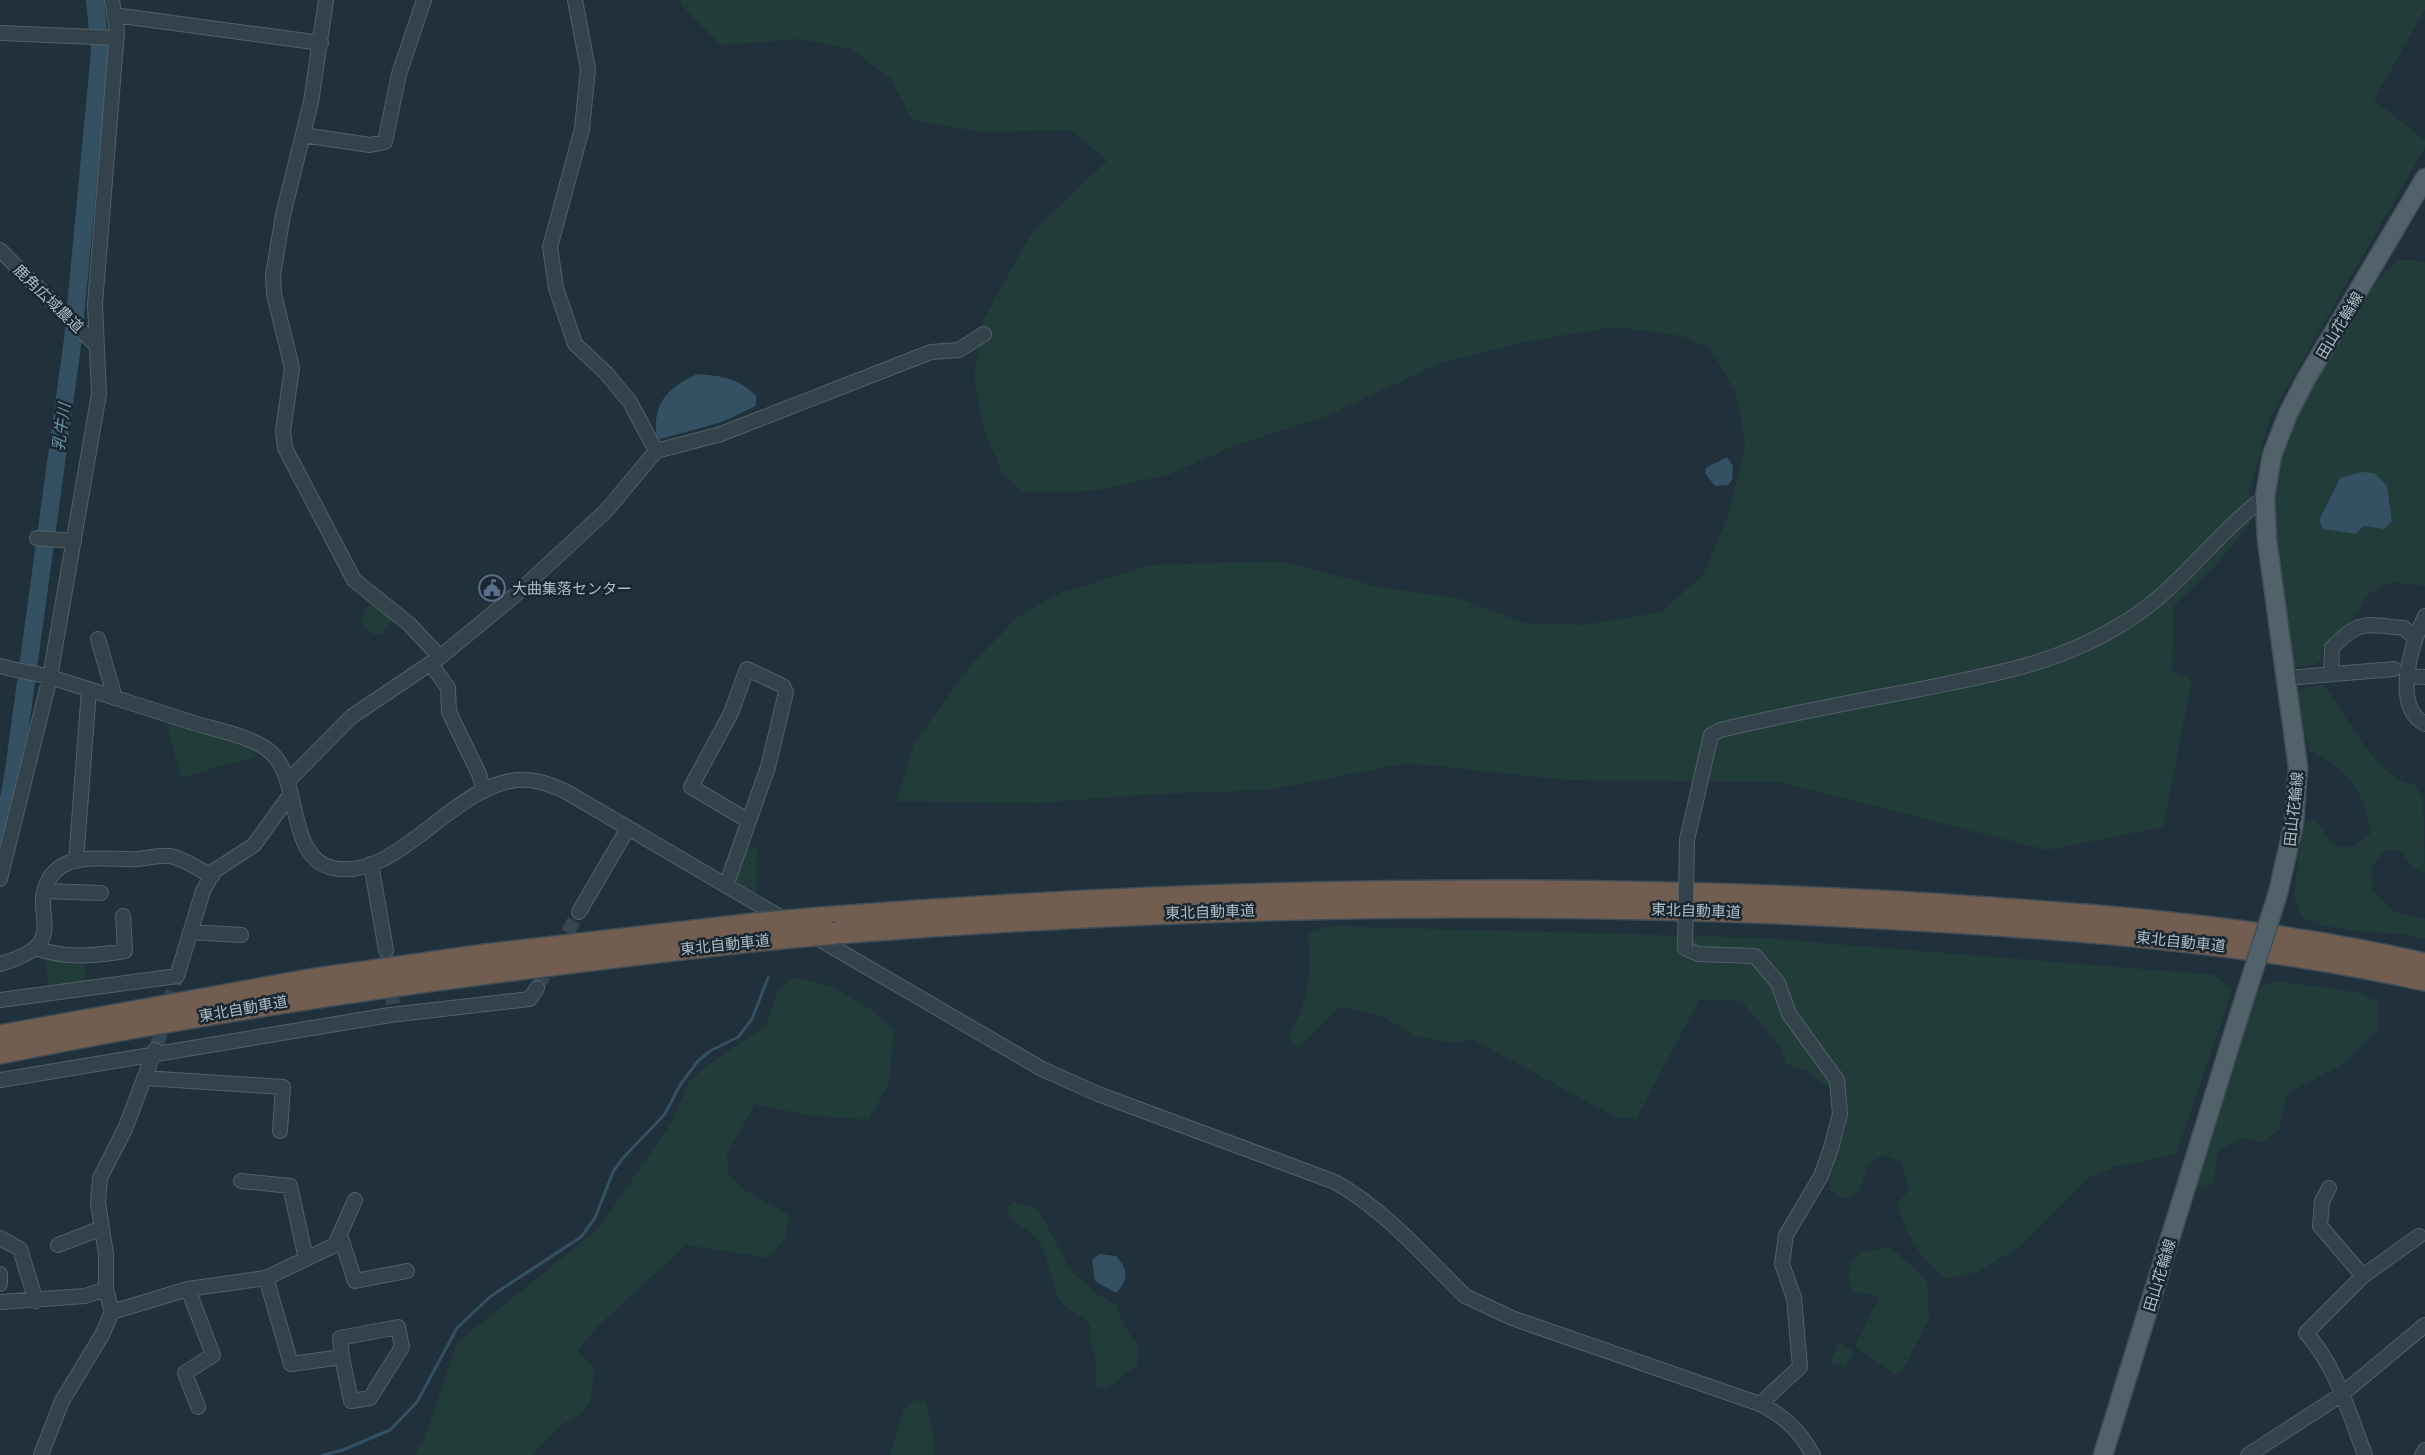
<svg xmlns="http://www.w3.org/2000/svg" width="2425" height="1455" font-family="'Noto Sans','Noto Sans JP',sans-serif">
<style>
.green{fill:#223c3a;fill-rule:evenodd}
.water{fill:#335163}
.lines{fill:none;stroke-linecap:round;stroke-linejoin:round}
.stream{stroke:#335163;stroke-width:3}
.river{stroke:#335163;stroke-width:18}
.minor-tunnel{stroke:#354650;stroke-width:14;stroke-dasharray:14 7;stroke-linecap:butt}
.minor-casing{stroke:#526069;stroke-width:16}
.major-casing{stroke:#414e57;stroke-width:21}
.highway-casing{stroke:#3f4d56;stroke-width:24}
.minor{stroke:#34424b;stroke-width:14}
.major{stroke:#52626b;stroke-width:18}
.highway{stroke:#725e51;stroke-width:21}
.minor-bridge-casing{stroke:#526069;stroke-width:16;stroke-linecap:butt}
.major-bridge-casing{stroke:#414e57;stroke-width:21;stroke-linecap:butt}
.highway-bridge-casing{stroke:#3f4d56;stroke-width:24;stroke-linecap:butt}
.minor-bridge{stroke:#34424b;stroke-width:14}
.major-bridge{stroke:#52626b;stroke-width:18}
.highway-bridge{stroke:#725e51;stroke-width:21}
.labels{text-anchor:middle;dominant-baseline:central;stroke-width:5;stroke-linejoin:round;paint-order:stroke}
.street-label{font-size:15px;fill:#afbdc7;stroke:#1a2730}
.poi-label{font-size:15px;fill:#afbdc7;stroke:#1a2730;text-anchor:start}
.water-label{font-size:16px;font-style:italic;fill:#6e96ac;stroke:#1a2730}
</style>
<rect width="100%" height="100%" fill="#20313b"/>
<path class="green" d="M680 0H2425V9L2374 100 2425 140V147L2271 415 2250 489 2249 525 2216 565 2174 606 2172 671 2192 680 2163 827 2047 850 1778 782 1566 780 1408 763 1268 790 1154 794 1039 803 896 801 914 744 969 667 1019 616 1060 593 1151 565 1281 561 1383 588 1458 598 1524 623 1583 625 1662 612 1704 573 1729 513 1745 446 1736 393 1710 348 1682 336 1615 327 1535 340 1438 364 1327 416 1236 445 1168 475 1092 491 1023 492 1003 475 983 427 974 377 982 322 1032 232 1107 161 1072 130 982 132 912 120 891 79 851 49 800 39 721 45 685 9Z
M2399 260H2416L2425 263V586L2391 582 2369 593 2356 615 2324 646 2321 661 2310 666 2293 667C2283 596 2258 498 2287 432 2299 404 2316 378 2332 352 2351 318 2369 285 2399 260ZM2340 478 2384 529 2364 526 2355 534 2323 529 2319 520Z
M375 599 395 615 381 635 373 634 361 623 364 611Z
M2323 684C2346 713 2377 781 2415 785L2423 799 2425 873 2413 868 2400 850H2385L2371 868 2373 890 2394 912 2425 919V939C2385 928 2341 936 2303 918L2294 897 2302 828 2309 820 2317 822 2335 847H2353L2371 833C2363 790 2350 770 2310 751L2303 728 2298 691Z
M171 724 251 748 256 756 181 778 167 726Z
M757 848 756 896 734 885 747 849Z
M1330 926 1764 938 2215 975 2232 991 2176 1154 2115 1167 2089 1178 2021 1246 1977 1272 1947 1279C1919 1258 1908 1237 1897 1204L1909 1190 1902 1162 1885 1155 1870 1162 1859 1191 1845 1200 1829 1190 1833 1163 1845 1131 1847 1101 1808 1072 1786 1064 1781 1047 1741 1001 1699 1000 1636 1119 1615 1117 1474 1040 1451 1043 1414 1035 1382 1016 1340 1007 1298 1048 1288 1037C1311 997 1310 978 1308 934Z
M46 958 84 961 86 983 48 990Z
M794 978C830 981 870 1004 894 1031L889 1083 869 1120 806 1115 755 1104 727 1154 729 1176 748 1192 789 1215 786 1237 768 1258 686 1245 598 1326 578 1350 594 1368 591 1400 580 1415 561 1425 533 1455H415L424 1439 457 1343 599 1228 671 1123 689 1082 706 1066 766 1026 778 990Z
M2276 981 2356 992 2378 1001V1029L2342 1065 2287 1093 2279 1130 2263 1142 2244 1138 2218 1150 2214 1182 2204 1188 2197 1186 2256 989Z
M1013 1202 1038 1209 1071 1271 1097 1294 1116 1305 1124 1326 1139 1347 1137 1365 1107 1389 1095 1386 1096 1359 1089 1340 1090 1325C1082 1314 1066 1312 1059 1299 1052 1285 1047 1251 1037 1239 1024 1223 1013 1231 1007 1207Z
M1889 1246 1927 1280 1929 1319 1902 1372 1894 1374 1855 1347 1879 1297 1851 1291C1843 1254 1857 1254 1889 1246Z
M1839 1343 1854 1352 1845 1368 1830 1362Z
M916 1400 926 1401 935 1443 934 1455H890L903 1410Z"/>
<path class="water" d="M697 374C722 376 739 378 756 396V406L722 422 657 440C652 405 665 389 697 374Z
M1727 457 1733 466 1732 480 1728 485 1715 486 1705 473 1706 468Z
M2361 472 2374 473 2387 486 2392 521 2384 529 2364 526 2355 534 2323 529 2319 520 2340 478Z
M1099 1254 1116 1256C1128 1269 1129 1280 1116 1293L1095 1281 1092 1260Z"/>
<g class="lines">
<path class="stream" d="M323 1455 343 1450 390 1430 417 1402 457 1328 491 1296 581 1237 595 1218 613 1172 622 1159 665 1114 680 1085 698 1061 710 1051 738 1037 752 1019 768 978"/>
<path class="river" d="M0 852 14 770 73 339 100 51 95 0"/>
<path class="minor-tunnel" d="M386 950 393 1004
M537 988 579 912
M157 1045 177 976"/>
<g class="minor-casing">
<path id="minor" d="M326 0 311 102 283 215 273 275 274 294 292 368 283 431 285 448 354 580 409 624 440 657
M575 0 588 69 582 129 550 247 556 288 575 344 606 373 630 402 656 451
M114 15 321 43
M0 33 117 38
M303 135 370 145 385 142 399 74 424 0
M0 250 97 346
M37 538 74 541
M2425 616C2412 643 2391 706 2425 724
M98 639 115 698
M431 664 448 688 449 712 479 774 484 791
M0 666C17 671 36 673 53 678 99 692 145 708 191 722 215 730 248 735 268 750 303 776 285 858 333 868 397 882 452 786 517 780 534 778 550 785 565 791L785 920
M2331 674 2332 648C2360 618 2366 625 2404 628L2415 638
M2407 676 2425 677
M2286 678 2394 669
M288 781 351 717 440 657 513 597 606 511 656 451 721 434 931 352 959 350 984 334
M1687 840 1711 735 1720 730C1787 714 1854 702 1921 689 1996 674 2061 663 2127 621 2181 587 2215 534 2265 497
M76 861 89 690
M371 864 386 950
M0 879 50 677 99 394 95 304 117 31 112 0
M726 886 768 767 786 692 783 686 747 669 731 713 691 787 749 821
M45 891 101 893
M579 912 628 828
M190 932 241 935
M812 935 1042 1069 1098 1094 1335 1182C1385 1210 1424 1256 1465 1296L1512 1318 1760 1404C1784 1416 1800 1431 1813 1455
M36 948C65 959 95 956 125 951L123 916
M1685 948 1698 954 1755 956 1778 983 1789 1014 1837 1080 1840 1114 1831 1148 1821 1176 1786 1235 1782 1264 1794 1298 1800 1367 1760 1404
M0 964C77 942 25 914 51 876 69 850 111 861 138 859 148 858 160 855 170 856 184 858 199 870 212 876
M0 1000 177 976 203 891 214 871 254 845 290 795
M144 1078 283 1087 280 1131
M0 1080 390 1015 530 999 537 988
M241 1181 290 1186 306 1259
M2329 1188 2322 1201 2320 1226 2363 1276
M340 1235 355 1281 407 1271
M0 1238 20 1249 36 1301
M58 1245 102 1228
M0 1274V1284
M266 1278 291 1364 342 1357 340 1338 398 1327 402 1347 370 1398 351 1401 342 1357
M188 1289 213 1355 185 1373 198 1407
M0 1302 85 1296 106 1289
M112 1312 188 1289 266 1278 335 1245 355 1200
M41 1455 62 1401 102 1335 112 1312 106 1289V1254L98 1203 100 1178 125 1129 155 1050
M2248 1455 2341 1395 2425 1325
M2365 1455C2349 1413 2336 1366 2306 1333L2363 1276 2419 1236
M2422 1455 2425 1450"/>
</g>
<g class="major-casing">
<path id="major" d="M2278 893 2294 823 2298 767 2267 540 2265 497 2272 455 2288 414 2306 379 2425 178
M2103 1455 2237 1022"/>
</g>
<g class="highway-casing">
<path id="highway" d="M822 918C1181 890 1535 882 1896 902 2073 913 2251 924 2425 964
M836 933C1190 905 1545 898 1900 919 2076 929 2252 942 2425 980
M0 1036 309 980 485 955 755 924
M0 1053C255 1001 512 968 771 939"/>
</g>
<use href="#minor" class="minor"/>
<use href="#major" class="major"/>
<use href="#highway" class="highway"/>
<g class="minor-bridge-casing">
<path id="minor-bridge" d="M1685 948 1687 840"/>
</g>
<g class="major-bridge-casing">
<path id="major-bridge" d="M2237 1022 2278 893"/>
</g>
<g class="highway-bridge-casing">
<path id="highway-bridge" d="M755 924 822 918
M771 939 836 933"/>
</g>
<use href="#minor-bridge" class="minor-bridge"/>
<use href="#major-bridge" class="major-bridge"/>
<use href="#highway-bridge" class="highway-bridge"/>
</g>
<defs>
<g id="civic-ring" transform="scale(1.35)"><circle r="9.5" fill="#1a2730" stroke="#5c6f8a" stroke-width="1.5"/><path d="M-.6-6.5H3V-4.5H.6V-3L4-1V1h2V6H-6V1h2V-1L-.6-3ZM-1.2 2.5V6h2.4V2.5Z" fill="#5c6f8a"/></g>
</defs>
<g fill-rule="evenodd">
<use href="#civic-ring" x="492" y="588"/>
</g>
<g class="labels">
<g class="street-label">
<text transform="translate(49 298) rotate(44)">鹿角広域農道</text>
<text transform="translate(2339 325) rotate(-59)">田山花輪線</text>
<text transform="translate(2293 809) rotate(-84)">田山花輪線</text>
<text transform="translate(1696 910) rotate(2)">東北自動車道</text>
<text transform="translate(1210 911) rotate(-2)">東北自動車道</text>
<text transform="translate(2181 941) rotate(6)">東北自動車道</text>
<text transform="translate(725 944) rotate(-6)">東北自動車道</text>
<text transform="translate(243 1008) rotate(-10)">東北自動車道</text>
<text transform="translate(2159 1275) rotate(-73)">田山花輪線</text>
</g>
<g class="poi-label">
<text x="512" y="588">大曲集落センター</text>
</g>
<g class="water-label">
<text transform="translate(61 427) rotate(-82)">乳牛川</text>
</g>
</g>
</svg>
